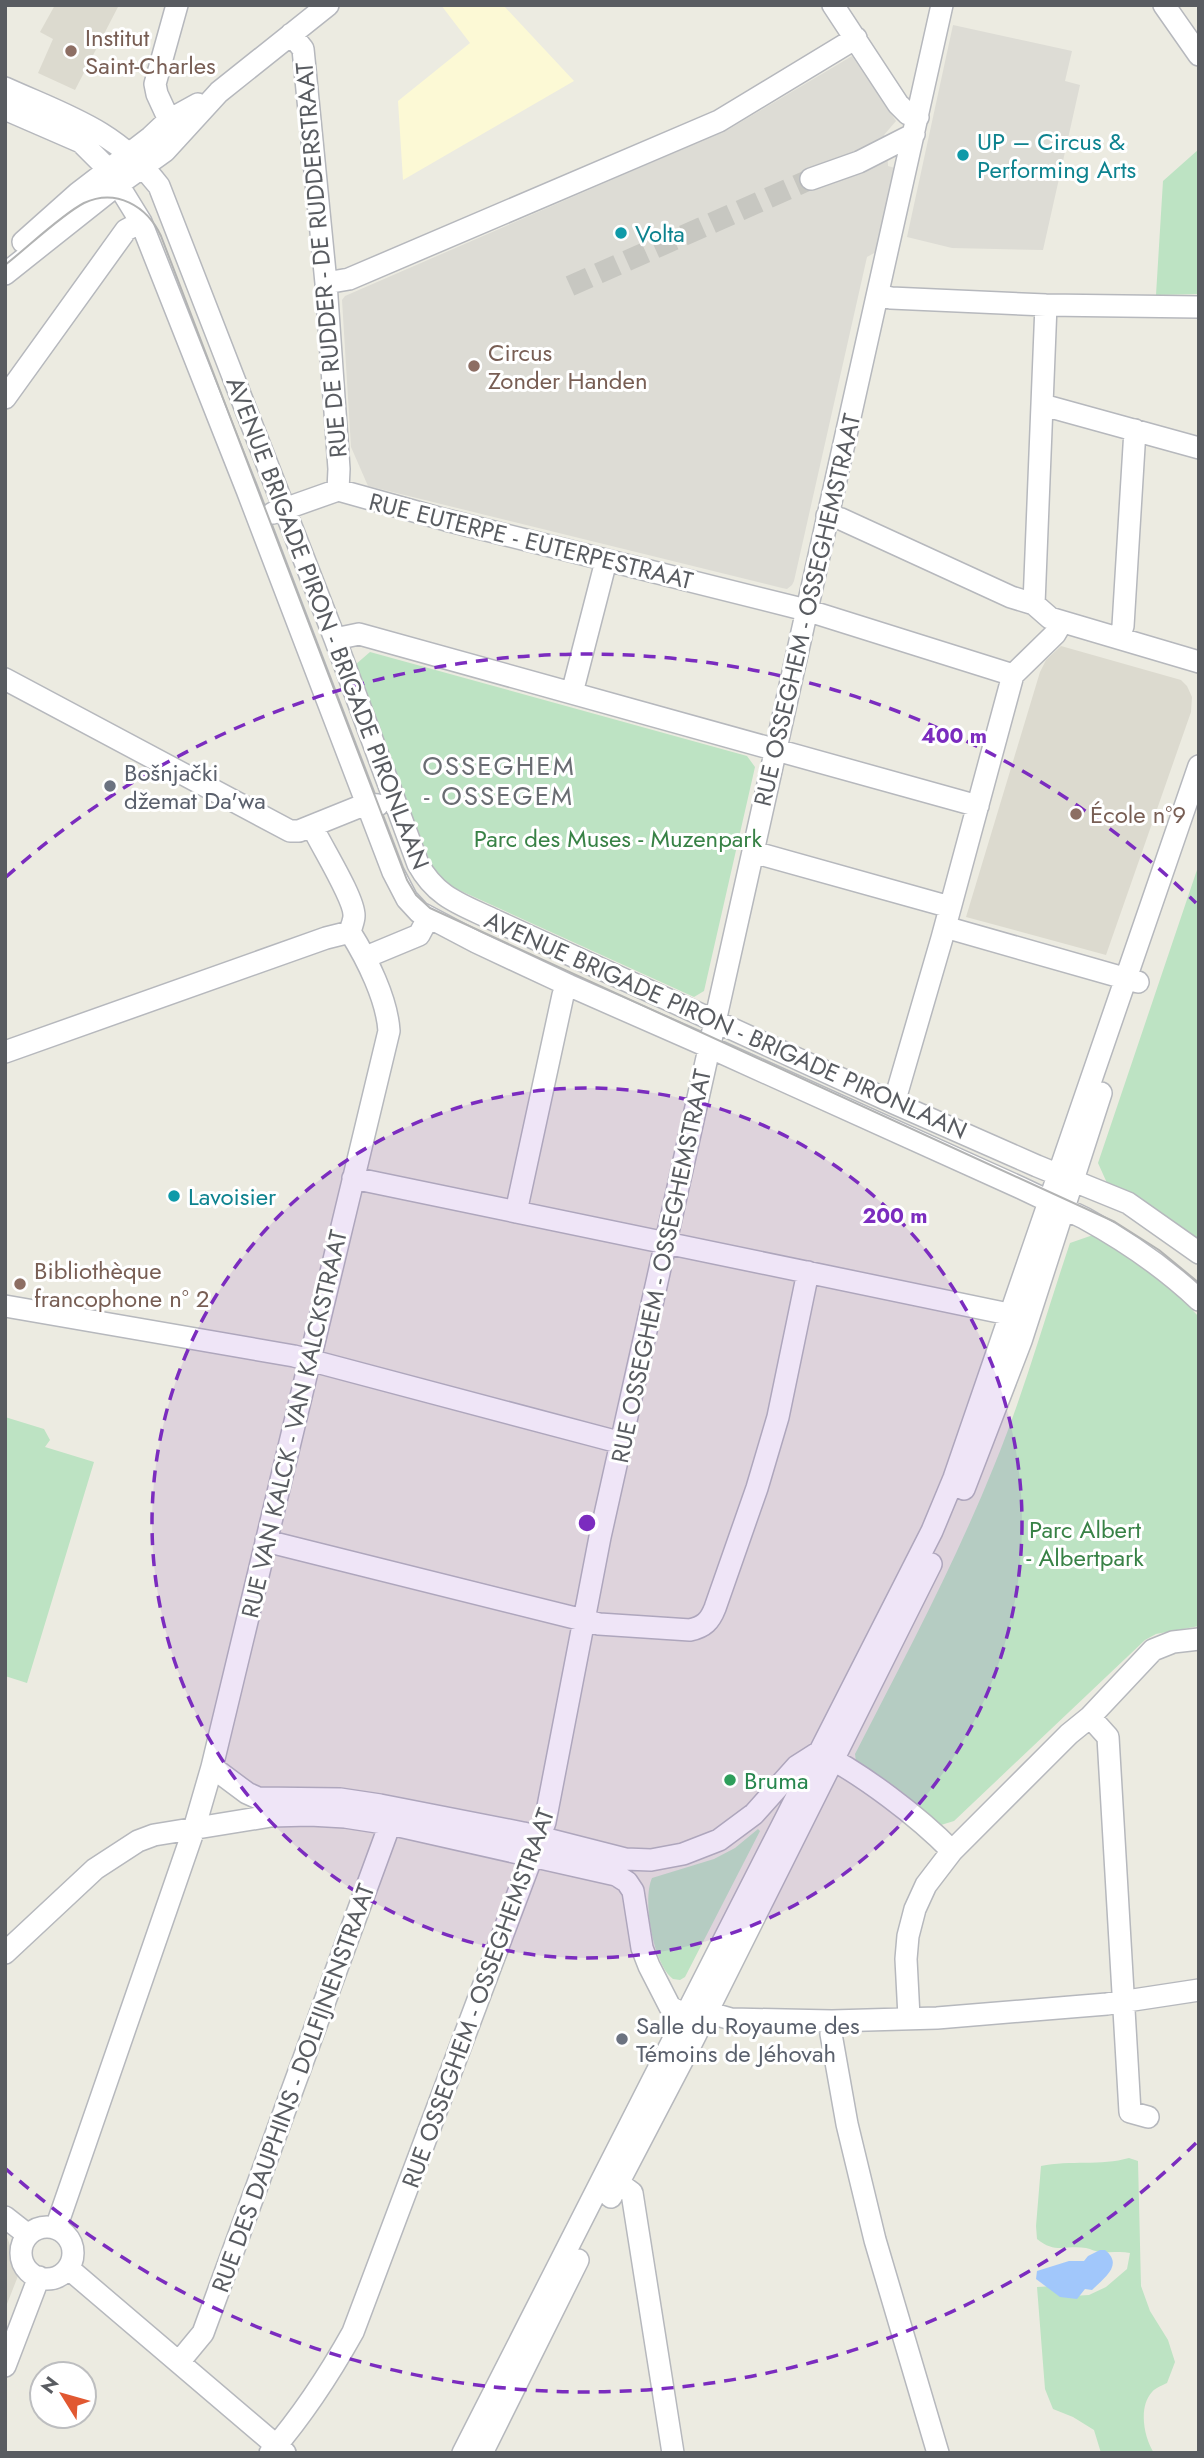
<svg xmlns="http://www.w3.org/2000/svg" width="1204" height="2458" font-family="Jost,sans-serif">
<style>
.commercial{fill:#fcf9d5}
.industrial{fill:#dddcd5}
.education{fill:#dcdacf}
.green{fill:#bde3c3}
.water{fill:#a1c7fb}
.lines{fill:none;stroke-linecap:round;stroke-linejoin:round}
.minor-tunnel{stroke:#c7c7c1;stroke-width:21;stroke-dasharray:21 10;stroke-linecap:butt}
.minor-casing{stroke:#b6b8bd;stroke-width:24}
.minor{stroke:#fff;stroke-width:21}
.tram{stroke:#b2b3b3;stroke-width:2}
.ring{fill:none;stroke:#7b2cbf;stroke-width:3.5;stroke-dasharray:12 9}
.education-dot{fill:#8d6e63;stroke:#fff;stroke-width:2.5}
.culture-dot{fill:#0f9aa8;stroke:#fff;stroke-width:2.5}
.worship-dot{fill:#6b7280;stroke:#fff;stroke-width:2.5}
.leisure-dot{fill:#2e9e5b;stroke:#fff;stroke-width:2.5}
.labels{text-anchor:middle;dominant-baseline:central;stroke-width:6;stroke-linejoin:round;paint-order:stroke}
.education-label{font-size:24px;fill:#785e54;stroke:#fff;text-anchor:start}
.culture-label{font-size:24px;fill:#0d838f;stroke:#fff;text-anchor:start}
.street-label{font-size:24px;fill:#595c61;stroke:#fff}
.worship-label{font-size:24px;fill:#5b616d;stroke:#fff;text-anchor:start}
.park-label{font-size:24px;fill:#388246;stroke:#fff}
.leisure-label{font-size:24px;fill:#27864d;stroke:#fff;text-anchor:start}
.neighbourhood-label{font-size:26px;letter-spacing:2px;fill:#6a6d73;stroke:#fff}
.centre{fill:#7b2cbf;stroke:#fff;stroke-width:3.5}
.ring-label{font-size:21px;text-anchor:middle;font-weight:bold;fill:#7b2cbf;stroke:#fff;stroke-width:6;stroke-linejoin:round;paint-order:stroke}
</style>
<rect width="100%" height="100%" fill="#ecebe1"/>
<path class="commercial" d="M441 5H503L574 81 403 180 398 101 470 43Z"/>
<path class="industrial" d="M953 25 1072 51 1065 81 1080 85 1043 250 952 248 907 237Z
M852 56 896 121 884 135 887 138 888 166 895 168 876 252 867 257 794 581 792 585 787 589 782 588 368 486 351 447 342 300 345 296 729 129Z"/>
<path class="education" d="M55 5H119L75 90 38 73 53 39 40 32Z
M1061 646 1181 680 1187 686 1192 697 1191 712 1106 955 966 917 1040 672 1046 660Z
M5 2232 20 2271 5 2309Z"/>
<path class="green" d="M1199 149V294L1156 295 1163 181Z
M370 652 747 756 755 767 704 991 694 997 441 882 435 875 355 665Z
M1199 864V1245L1107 1183 1098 1163Z
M1093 1235C1132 1258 1168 1283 1199 1317V1626L1156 1634 1145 1640 954 1821 941 1825 856 1762 855 1754C904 1659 954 1565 994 1466 1024 1393 1045 1317 1070 1243Z
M5 1417 44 1429 50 1440 45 1447 94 1462 27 1683 5 1676Z
M758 1829 760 1831 685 1977 680 1980 673 1979C653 1964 642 1900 652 1878L714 1859 735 1848Z
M1129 2158 1138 2161 1141 2286 1150 2311 1168 2340 1175 2362 1167 2383C1163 2385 1155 2388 1152 2392 1138 2407 1144 2438 1154 2453H1101L1094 2430 1073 2417 1053 2409 1045 2389 1037 2287 1055 2286 1072 2296 1089 2295 1106 2287 1127 2269 1130 2253C1121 2251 1112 2253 1102 2252 1096 2252 1091 2249 1086 2248 1066 2245 1055 2254 1037 2239L1036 2226 1041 2166C1070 2160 1101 2166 1129 2158Z"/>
<path class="water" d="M1100 2250H1105C1124 2265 1104 2278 1092 2290L1085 2289 1077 2299 1060 2297 1036 2279 1037 2271 1069 2261H1084L1088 2256Z"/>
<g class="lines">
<path class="minor-tunnel" d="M570 286 811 179"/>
<g class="minor-casing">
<path id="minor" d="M833 5 898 104 908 114 918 117
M1164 5 1199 55
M291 34 303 49 326 283 339 469 338 490
M5 88C67 116 116 130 159 186L335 639 418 864C436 897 460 904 492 919L894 1103 1037 1166 1128 1203 1199 1253
M5 109 81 142 109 170 141 222 247 490 393 872 407 899 419 912 476 942 568 985 709 1047 1021 1188 1084 1218C1126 1241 1164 1267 1199 1300
M169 120 157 94 155 84 177 5
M811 179 859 162 914 134
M23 242 78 193 151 137 169 120 198 104
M5 274 112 189 165 151 219 92 328 5
M326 283 349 279 719 121 856 38
M878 295 891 298 1046 305 1199 307
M5 398 126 230 141 222
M1043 405 1199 448
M273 513 338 490 446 520 806 610 1013 675
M827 516 841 519 1011 597 1034 604 1050 618 1199 662
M1034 604 1046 305
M1119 638 1123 626 1135 430
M335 639 359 634 978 806
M5 679 290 831H299L366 804 378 805
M572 693 606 561
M753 852 950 907
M945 927 1138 982
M366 957 419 935 428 918
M5 1052 326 938 350 932
M894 1103 942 938 1013 675 1055 634 1062 622
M353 1178 1023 1317
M516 1212 563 995 568 985
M5 1306 294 1356 622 1443
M964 1489 1021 1341 1101 1093
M266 1541 599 1624 690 1630C704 1627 710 1621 715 1608L757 1488 778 1417 808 1272
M1090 1717 1108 1737 1130 2112 1148 2117
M212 1767 247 1793 258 1798 340 1799 380 1805 523 1833 625 1859 651 1860 683 1854 719 1840 754 1814 797 1766 819 1752C862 1774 918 1816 952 1851
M5 1953 95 1869 138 1841 154 1835 271 1816 310 1815 345 1817 390 1824 616 1875 627 1882 633 1891 642 1948 649 1966 670 2007 686 2015H717L731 2019 832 2021 937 2018 1107 2004 1199 1990
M909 2017 906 1959 908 1936 915 1909 926 1885 952 1851 1069 1734 1090 1717 1153 1650 1173 1642 1199 1639
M832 2021 831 2034 847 2124 875 2240 938 2453
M609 2176 632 2193 673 2453
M611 2197 692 2042 931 1564
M5 2217 28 2235
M21 2253a26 26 0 1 1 52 0a26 26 0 1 1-52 0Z
M56 2228 194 1829 212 1767 389 1031C387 999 367 959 350 932 351 927 354 921 354 916 355 899 320 844 312 826
M68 2268 285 2453
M179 2362 203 2333 394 1813
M5 2366 39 2277
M270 2453C302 2416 329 2375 353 2332L545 1822 600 1537 942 5
M463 2453 932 1531 954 1478 1199 766
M482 2453 578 2260"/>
</g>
<use href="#minor" class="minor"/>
<path class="tram" d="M5 265C27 248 61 215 84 203 116 188 147 206 161 236L407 880 416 895 430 908 1115 1222 1159 1250 1199 1283"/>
</g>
<circle cx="587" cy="1523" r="435" fill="#7b2cbf" fill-opacity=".12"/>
<g class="ring">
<circle cx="587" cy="1523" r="435"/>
<path d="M1196 2143A869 869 0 0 1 6 2169M6 877A869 869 0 0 1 1196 903"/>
</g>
<g class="education-dot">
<circle cx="71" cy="51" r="7"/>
<circle cx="474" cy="366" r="7"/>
<circle cx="1076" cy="814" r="7"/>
<circle cx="20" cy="1284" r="7"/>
</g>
<g class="culture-dot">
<circle cx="963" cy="155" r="7"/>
<circle cx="621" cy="233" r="7"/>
<circle cx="174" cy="1196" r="7"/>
</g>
<g class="worship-dot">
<circle cx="110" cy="786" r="7"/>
<circle cx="622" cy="2039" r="7"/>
</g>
<circle class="leisure-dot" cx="730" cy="1780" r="7"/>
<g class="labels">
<g class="education-label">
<text x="85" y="37">Institut<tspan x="85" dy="28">Saint-Charles</tspan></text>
<text x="488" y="352">Circus<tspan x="488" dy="28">Zonder Handen</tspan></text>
<text x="1090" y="814">École n°9</text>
<text x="34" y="1270">Bibliothèque<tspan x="34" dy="28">francophone n° 2</tspan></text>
</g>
<g class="culture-label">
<text x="977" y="141">UP – Circus &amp;<tspan x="977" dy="28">Performing Arts</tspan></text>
<text x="635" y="233">Volta</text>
<text x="188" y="1196">Lavoisier</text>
</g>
<g class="street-label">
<text transform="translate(321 260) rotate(-95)">RUE DE RUDDER - DE RUDDERSTRAAT</text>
<text transform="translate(531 541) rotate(14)">RUE EUTERPE - EUTERPESTRAAT</text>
<text transform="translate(807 610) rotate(-77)">RUE OSSEGHEM - OSSEGHEMSTRAAT</text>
<text transform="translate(328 623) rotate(69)">AVENUE BRIGADE PIRON - BRIGADE PIRONLAAN</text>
<text transform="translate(726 1025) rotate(24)">AVENUE BRIGADE PIRON - BRIGADE PIRONLAAN</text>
<text transform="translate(661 1266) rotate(-78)">RUE OSSEGHEM - OSSEGHEMSTRAAT</text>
<text transform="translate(294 1424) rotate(-77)">RUE VAN KALCK - VAN KALCKSTRAAT</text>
<text transform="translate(478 1998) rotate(-70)">RUE OSSEGHEM - OSSEGHEMSTRAAT</text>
<text transform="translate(293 2088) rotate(-70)">RUE DES DAUPHINS - DOLFIJNENSTRAAT</text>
</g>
<g class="worship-label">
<text x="124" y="772">Bošnjački<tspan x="124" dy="28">džemat Da'wa</tspan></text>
<text x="636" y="2025">Salle du Royaume des<tspan x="636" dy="28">Témoins de Jéhovah</tspan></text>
</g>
<g class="park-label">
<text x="618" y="838">Parc des Muses - Muzenpark</text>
<text x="1085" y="1529">Parc Albert<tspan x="1085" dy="28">- Albertpark</tspan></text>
</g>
<g class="leisure-label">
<text x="744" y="1780">Bruma</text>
</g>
<g class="neighbourhood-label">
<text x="499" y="766">OSSEGHEM<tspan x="499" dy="30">- OSSEGEM</tspan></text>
</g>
</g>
<circle cx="587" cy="1523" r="10" class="centre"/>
<g class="ring-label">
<text x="954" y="743">400 m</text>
<text x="895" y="1223">200 m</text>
</g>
<rect width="1204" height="2458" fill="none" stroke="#595c61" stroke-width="14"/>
<g transform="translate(63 2395) rotate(307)"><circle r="33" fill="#ffffff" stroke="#bdbec0" stroke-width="2"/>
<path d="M0-5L12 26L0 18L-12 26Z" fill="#e15831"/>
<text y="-10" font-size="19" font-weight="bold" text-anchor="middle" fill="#595c61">N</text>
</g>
</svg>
